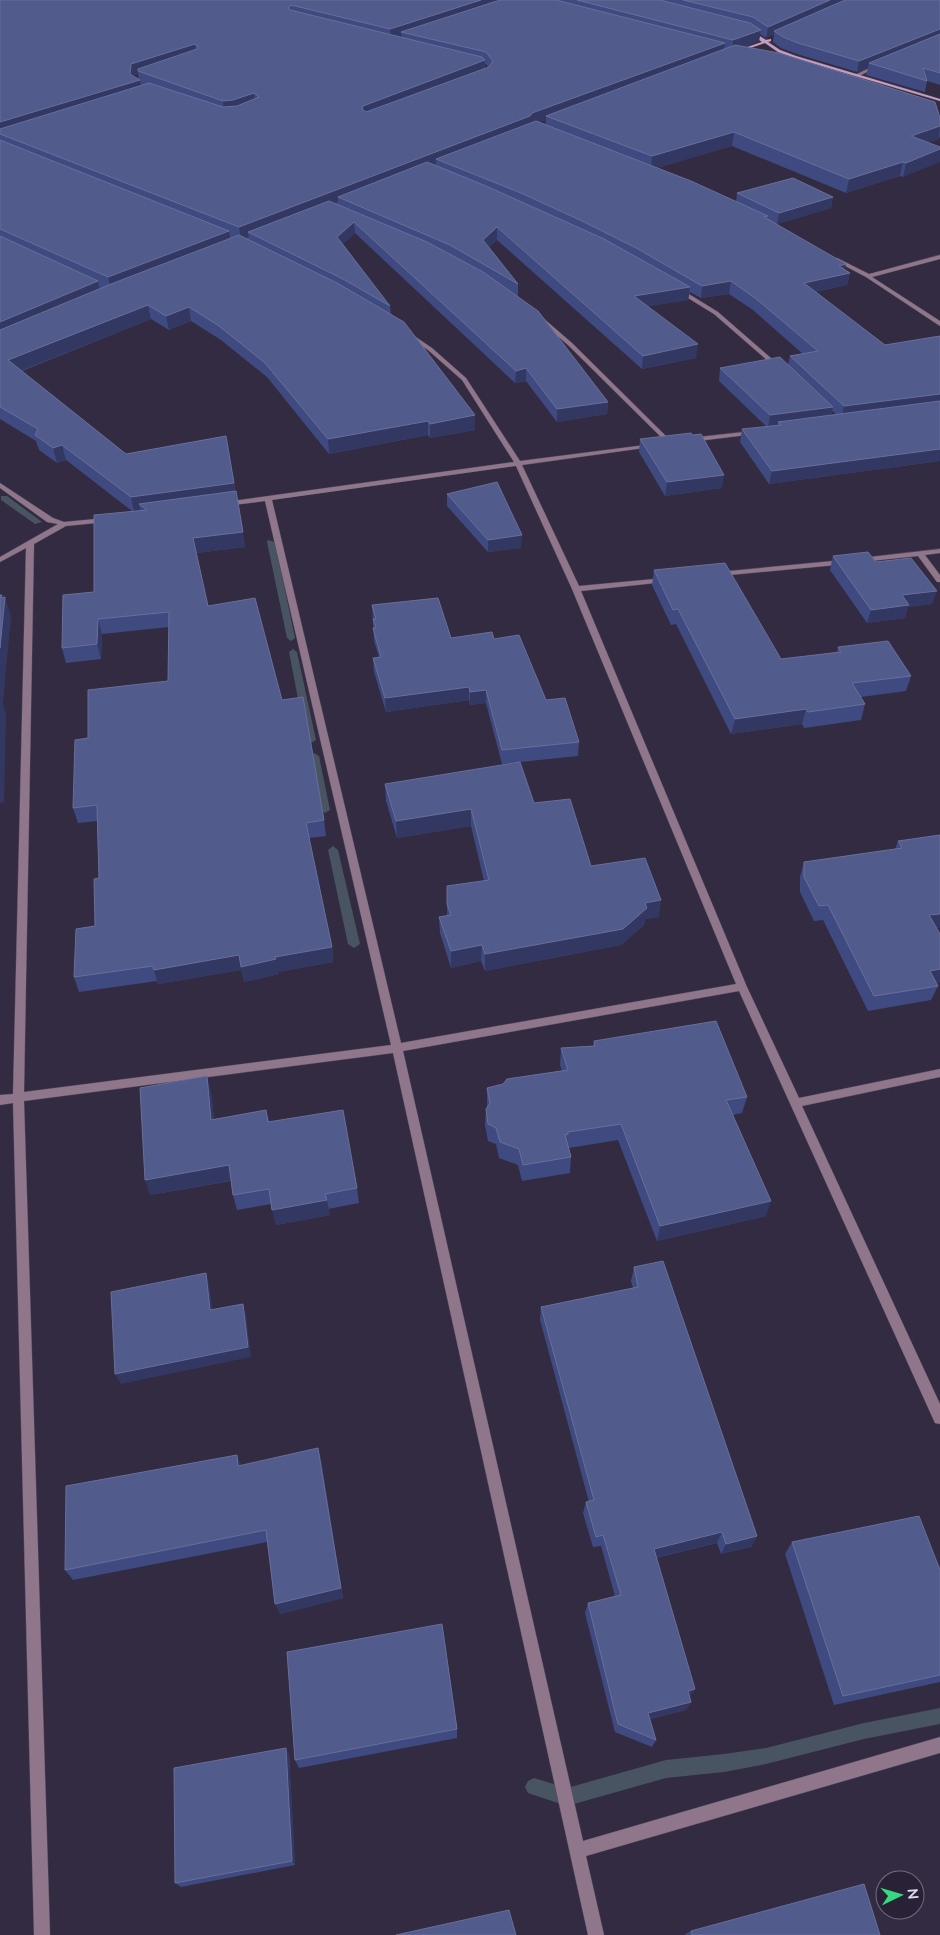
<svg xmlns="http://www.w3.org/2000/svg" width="940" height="1935" font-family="Lato,sans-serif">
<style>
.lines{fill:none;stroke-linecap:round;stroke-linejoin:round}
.stream{fill:#485462;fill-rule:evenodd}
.street-casing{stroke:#4f475c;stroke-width:1}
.secondary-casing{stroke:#4f475c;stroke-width:1}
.street{fill:#8f768b;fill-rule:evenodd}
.secondary{fill:#c59dbf;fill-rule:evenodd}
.wall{fill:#3f4b80;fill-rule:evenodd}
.shaded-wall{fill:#333862}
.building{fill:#515b8c;stroke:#686f9a}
</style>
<rect width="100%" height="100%" fill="#332b41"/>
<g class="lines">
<path class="stream" d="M1 496H7L42 522 35 524 1 500Z
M268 540 275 542 295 638 291 641 287 638 267 542Z
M293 649 297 652 316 740 311 743 306 740 289 652Z
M314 753 319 756 330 810 325 813 320 810 309 756Z
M333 846 338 850 360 944 354 948 348 944 328 850Z
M940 1708V1724L864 1739 766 1764 724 1772 666 1778 567 1806 528 1793 525 1787 528 1781 534 1778 567 1788 666 1760 724 1754 766 1748 864 1723Z"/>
<g class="street-casing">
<path id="street" d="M878 64 881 65 859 76 855 75Z
M940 255V259L872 277 940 321V326L866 277 832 259 837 258 869 274Z
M675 288H679L718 312 780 366V368H776L714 314 675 290Z
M539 318H543L572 343 672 442V444H668L568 345 539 320Z
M408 332 432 348 466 378 520 461 653 444 654 445 651 447 522 465 579 586 665 578 669 580 665 582 581 591 747 987 799 1098 940 1069V1077L802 1106 940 1404V1424L935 1423 739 991 403 1051 583 1841 940 1737V1753L586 1856 604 1935H588L393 1053 24 1101 50 1935H34L13 1103 0 1105V1095L13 1094 26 548 0 562V557L58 524 47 522 0 488V483L53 518 64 522 106 518 110 520 106 522 66 526 34 544 24 1092 391 1045 265 501 225 506 221 504 225 502 514 462 462 380 428 350 406 335 405 334ZM516 466 572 589 736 984 401 1043 272 500Z
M753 431 755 432V434L690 442 687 440 690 438Z
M940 549V553L925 555 940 575V582H937L918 556 861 562 857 560 861 558Z
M844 560 848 562 847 564 719 576 715 574 719 572Z"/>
</g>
<g class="secondary-casing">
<path id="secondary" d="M748 30H750L766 40 771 39V41L768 42 780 50 796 56 940 99V101L794 58 778 52 765 43 736 53V51L762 42 748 32Z"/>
</g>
<use href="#street" class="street"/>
<use href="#secondary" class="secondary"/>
</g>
<path class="wall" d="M0 0H940V85L927 81 925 92 866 75 868 68 857 72 797 54 781 48 773 42 774 34 766 38 760 34 759 41 744 47 940 118V136L939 139 929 142 903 177 900 176 846 193 732 146 656 168 736 202 737 193 833 197 831 208 777 224 850 273 847 285 815 292 885 345 940 336V461L769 484 740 442 742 429 767 427 719 381 720 368 788 365 790 356 803 354 753 310 729 294 701 298 690 292 688 300 648 306 696 358 642 369 497 240 489 247 518 284V296L608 402 607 414 557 422 526 381 515 383 355 233 343 244 390 306 391 314 475 430 430 438 428 435 329 454 267 377 221 340 191 321 169 330 151 319 22 371 126 454 226 436 245 547 196 553 208 606 282 700 324 820 326 836 309 838 332 947 333 962 278 972 279 974 244 982 241 970 158 984 157 981 79 992 74 977 95 926 99 878 97 821 78 823 73 808 88 738 168 681 169 627 102 634 101 659 66 663 62 648 94 592 132 511 66 460 57 463 39 450 36 441 0 419ZM485 63 488 67 485 69ZM138 74 139 80 133 76V75ZM546 120 545 125 539 122ZM832 411 836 414 831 415Z
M640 439 722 488 665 496 639 452Z
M447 494 521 548 488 552 447 506Z
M833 556 876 562 932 604 908 607 905 618 867 623 830 570Z
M654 570 781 659 837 652 838 647 911 676 906 691 861 697 865 704 861 720 804 728 802 724 731 734 676 624 671 625 652 585Z
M372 605 451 638 494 639 546 700 579 742 578 756 502 764 486 703 470 705 469 700 386 712 374 672 373 658 379 657 374 641Z
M385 784 534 803 591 866 659 917 645 919 644 925 621 945 485 971 481 961 451 968 440 933 439 917 447 916V886L484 881 471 826 397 838 386 801Z
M940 835V928H936L940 934V983H936L938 986 931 1000 868 1011 823 920 814 921 800 892V877L804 862 895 849 898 841Z
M594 1041 747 1097 742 1113 733 1115 766 1216 657 1241 618 1140 569 1148 571 1157 570 1173 522 1181 518 1165 499 1158 496 1144 488 1141 485 1125 486 1109 487 1107V1088L562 1071 560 1065 561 1048 593 1046Z
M211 1092 214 1119 266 1110 269 1121 357 1188 359 1203 328 1209 330 1215 276 1225 271 1204 237 1210 233 1195 231 1181 150 1195Z
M634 1267 757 1536 751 1547 721 1554 717 1543 656 1558 691 1702 686 1710 650 1719 656 1740 652 1747 615 1732 585 1613 588 1603 615 1596 601 1546 593 1547 583 1513 586 1502H589L540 1320 541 1307 633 1288 631 1281Z
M318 1448 321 1460 343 1598 280 1614 267 1542 73 1580 65 1570 237 1455 241 1466Z
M792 1542 940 1570V1682L834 1705 785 1554Z
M457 1729V1738L299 1768 295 1760Z
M289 1754 295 1865 181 1887 175 1883Z
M691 1931 880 1935H686L685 1934Z"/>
<path class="shaded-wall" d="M481 0H515L401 32 402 37 391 40 390 29Z
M830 0H852L774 31V34L766 38 768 27Z
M940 29V39L869 63 868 68 857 72 859 61Z
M761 30 759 41 732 51 733 40Z
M725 43 723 55 546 116V120L436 159V164L344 200 338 197V202L254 235 248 232 249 237 241 240 239 227 532 113Z
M195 44 196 55 138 71V74L133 75V82L140 80 142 92 0 134V122L130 74 131 64Z
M485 60 484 72 363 118 362 109 363 106Z
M254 93 255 105 224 113 223 101Z
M940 126 939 139 908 149 911 136Z
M734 132 732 146 651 170 652 156Z
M940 149V162L903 177 906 163Z
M903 162 900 176 846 193 849 179Z
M833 197 831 208 777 224 779 213Z
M354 222 355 233 338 249 337 237Z
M497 227V240L483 252V240Z
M229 231 231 244 111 291 108 277Z
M846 264 844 274 850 273 847 285 801 295 804 283 839 266Z
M98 281 101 295 0 338V322Z
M731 281 729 294 701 298 702 286Z
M690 287 688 300 633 309 634 296Z
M148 305 151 319 12 374 8 360Z
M189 307 191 321 169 330 166 316Z
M698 344 696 358 642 369 643 356Z
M526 368V381L515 383 516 371Z
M940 394V406L841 419 844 406Z
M608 402 607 414 557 422V409Z
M833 407 830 420 778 422 777 427 768 428 770 415Z
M475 415V430L430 438V424Z
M428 421V435L329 454 328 439Z
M62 445 66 460 57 463 53 448Z
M940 449V461L769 484 772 471Z
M724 475 722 488 665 496 667 482Z
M234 483 236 498 147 510 139 504 141 511 134 512 131 497Z
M243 532 245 547 196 553 193 538Z
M522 535 521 548 488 552V540Z
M937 591 932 604 908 607 905 618 867 623 871 610 902 595Z
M2 595 5 604V597L11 616 3 704 6 714 4 802 0 803V648Z
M98 619 102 634 101 659 97 644Z
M469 687V700L386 712 385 698Z
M486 690V703L470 705V692Z
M806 709 802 724 731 734 735 719Z
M471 809V826L397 838 396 821Z
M661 900 659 917 645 919 644 925 621 945 485 971V954L645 903Z
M940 914V928L923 930 929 915Z
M482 945 481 961 451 968V951Z
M332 947 333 962 278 972 279 974 244 982 241 970 158 984 154 970 239 955 275 957Z
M940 969V983L923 985 930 971Z
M207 1076 211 1092 216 1136 211 1120Z
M229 1165 234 1180 150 1195 145 1180Z
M327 1200 330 1215 276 1225 272 1210Z
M771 1201 766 1216 657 1241 660 1226Z
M206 1273 209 1284 214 1320 210 1310Z
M243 1304 246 1314 251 1357 121 1384 115 1374Z
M318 1448 321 1460 343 1598 280 1614 275 1604Z
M237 1455 242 1467 238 1466Z
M722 1532 717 1543 650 1559 654 1549Z
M757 1536 751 1547 721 1554 726 1544Z
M695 1689 690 1697 683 1699 688 1691Z
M691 1702 686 1710 644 1720 648 1713Z
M286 1748 289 1754 295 1865 292 1861Z"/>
<path class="building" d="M0 0H481L390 29 291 5 288 8 290 10 482 57 485 60 363 106 362 109 366 112 489 67 493 61 486 52 401 32 500 0H556L725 43 532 113 530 116 239 227 0 134V129L149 83 223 107 237 106 259 97 254 93 233 100 223 101 138 71V69L197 49 198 47 195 44 131 64 130 74 140 80 0 122Z
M577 0H660L750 23 761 30 733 40Z
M683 0H830L768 27 753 17Z
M845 0H940V29L859 61 798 43 783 37 774 31Z
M940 34V73L923 68 927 81 869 63Z
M735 45 779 53 935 102 940 118V126L911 136 940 147V149L906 163 903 162 849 179 734 132 652 156 546 116Z
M536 121 691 181 768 216 764 217 846 264 839 266 850 273 804 283 885 345 940 336V394L844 406 790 356 818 351 755 298 731 281 702 286 638 249 580 220 521 193 436 159Z
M0 140 229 231 108 277 0 229Z
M427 162 486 186 604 239 690 287 634 296 698 344 643 356 497 227 483 240 518 284 450 245 338 197Z
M793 178 833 197 779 213 737 193Z
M329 201 427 242 483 272 538 311 608 402 557 409 526 368 516 371 354 222 337 237 390 306 343 279 248 232Z
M239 235 337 283 404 322 475 415 430 424 428 421 328 439 265 363 219 326 189 307 166 316 148 305 8 360 126 454 226 436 234 483 131 497 62 445 53 448 35 435 38 429 0 407V330L111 284Z
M0 236 98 281 0 322Z
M780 357 833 407 770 415 720 368Z
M940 401V449L772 471 742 429 781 425 778 422Z
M691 433 693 435 701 434 724 475 667 482 640 439Z
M497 482 522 535 488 540 447 494Z
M236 491 243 532 193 538 208 606 255 598 282 700 303 697 324 820 306 823 332 947 275 957 276 959 241 967 239 955 154 970 153 966 74 977 76 929 95 926 94 879 99 878 97 805 73 808 75 740 88 738V690L168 681 169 612 98 619 97 644 62 648 63 595 94 592V515L147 510 139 504Z
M868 552 876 562 911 558 937 591 902 595 909 605 871 610 833 556Z
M725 563 781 659 841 652 838 647 888 641 911 676 852 683 865 704 808 712 806 709 735 719 678 609 673 610 654 570Z
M0 595H2L1 598 5 597 0 648Z
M438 598 451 638 492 632 494 639 519 635 546 700 565 698 579 742 502 750 486 690 470 692 469 687 385 698 373 658 381 657 373 628H376L373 619H376L372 605Z
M520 762 534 803 570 799 591 866 645 858 661 900 645 903 647 908 623 929 485 954 482 945 451 951 439 917 451 915 447 904V886L489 880 471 809 396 821 385 784Z
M940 835V914L929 915 940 934V969L930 971 938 986 874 996 828 905 819 906 804 877V862L902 848 898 841Z
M716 1021 747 1097 726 1100 771 1201 660 1226 621 1124 568 1132V1134L565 1135 571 1157 523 1165 519 1149 500 1142 496 1128 488 1124 486 1109 490 1103 487 1088 503 1084 507 1079 568 1070 561 1048 595 1046 594 1041Z
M207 1076 211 1120 266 1110 268 1122 343 1110 357 1188 325 1194 327 1200 272 1210 269 1189 233 1195 229 1165 145 1180 140 1088Z
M663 1261 757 1536 726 1544 722 1532 654 1549 695 1689 688 1691 691 1702 648 1713 656 1740 618 1724 588 1603 621 1595 603 1535 596 1537 586 1502 594 1500 541 1307 638 1287 634 1267Z
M206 1273 210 1310 243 1304 248 1347 115 1374 111 1292Z
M318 1448 341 1588 275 1604 266 1530 65 1570 66 1486 237 1455 238 1466Z
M919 1516 940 1570V1675L843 1696 792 1542Z
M442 1624 457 1729 295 1760 287 1652Z
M286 1748 292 1861 175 1883 174 1768Z
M864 1884 880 1935H692L691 1931Z
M509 1910 516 1935H396Z"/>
<g transform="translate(900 1895) rotate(85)"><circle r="24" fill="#292236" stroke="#736d7e"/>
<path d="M0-4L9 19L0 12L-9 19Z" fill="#38d880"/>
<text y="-8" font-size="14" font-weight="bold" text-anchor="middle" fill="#e2ddeb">N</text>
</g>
</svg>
